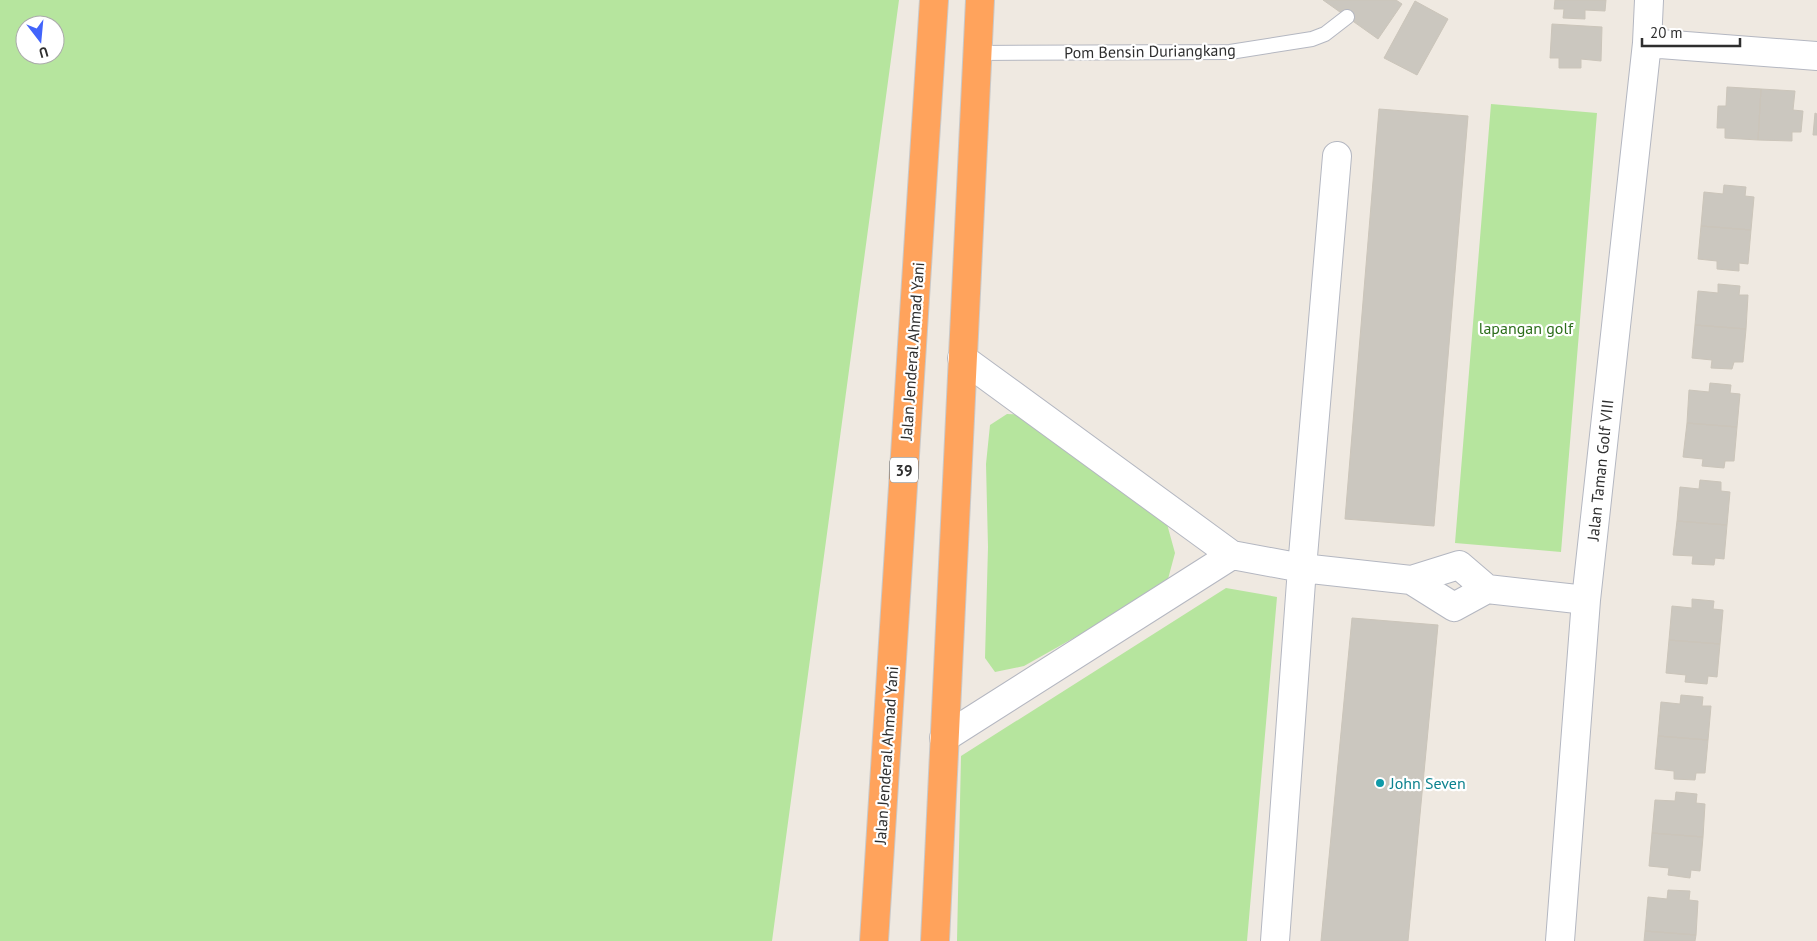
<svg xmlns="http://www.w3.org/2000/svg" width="1817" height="941" font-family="'PT Sans',sans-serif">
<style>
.green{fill:#b6e59e;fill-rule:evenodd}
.building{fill:#cbc7bf;stroke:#cbc5ba}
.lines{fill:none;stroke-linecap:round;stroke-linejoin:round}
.lane-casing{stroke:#b4b7c1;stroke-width:16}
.street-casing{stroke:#b4b7c1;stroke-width:30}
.highway-casing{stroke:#c9c9c9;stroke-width:30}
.lane{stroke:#fff;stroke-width:14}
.street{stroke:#fff;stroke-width:28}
.highway{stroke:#ffa35c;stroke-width:28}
.culture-dot{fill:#0f9aa8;stroke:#fff;stroke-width:2}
.labels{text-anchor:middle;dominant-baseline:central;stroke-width:4.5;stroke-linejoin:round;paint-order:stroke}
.shield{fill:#fff;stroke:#6d6d6d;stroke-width:1}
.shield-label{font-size:15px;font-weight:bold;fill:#2e2e2e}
.street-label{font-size:16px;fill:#2e2e2e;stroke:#fff}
.park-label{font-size:16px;fill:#2c6e1b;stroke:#fff}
.culture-label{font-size:16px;fill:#0d838f;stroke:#fff;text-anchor:start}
</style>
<rect width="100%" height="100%" fill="#efe9e1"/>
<path class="green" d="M0 0H899L772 941H0ZM25 25H55V55H25Z
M1491 104 1597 113 1561 552 1455 543Z
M1007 414 1026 415 1167 524 1175 553 1168 579 1152 594 1024 666 995 672 985 658 988 547 986 464 990 425Z
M1226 588 1277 597 1247 941H957L961 756Z"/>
<path class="building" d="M1323 0H1396L1402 4 1378 39Z
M1555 0H1606L1605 11 1585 10V19L1563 18 1564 9H1554Z
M1415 1 1448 19 1417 75 1384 58Z
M1552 24 1602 27 1601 61 1581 59V68H1559V58H1550Z
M1727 87 1761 89 1758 140 1725 138V128H1717L1718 106H1726Z
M1761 89 1795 91 1793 110 1803 111 1801 132H1792V141L1758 140Z
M1379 109 1468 116 1434 526 1345 519Z
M1815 113 1817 114V135H1813Z
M1724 185 1746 187 1745 196 1754 197 1751 230 1701 226 1704 192 1723 194Z
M1701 226 1751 230 1748 264 1739 263V271L1717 269V261L1698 259Z
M1718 284 1740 286 1739 295H1748L1746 329 1695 325 1698 291 1718 293Z
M1695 325 1746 329 1743 362H1734L1732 369 1711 368 1712 360 1692 358Z
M1710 383 1731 385 1730 393 1740 394 1737 427 1687 423 1689 390 1709 392Z
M1687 423 1737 427 1734 461H1725L1724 468 1702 466 1703 459 1683 457Z
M1700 480 1721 482V491L1730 492 1727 525 1677 521 1680 487 1699 489Z
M1677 521 1727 525 1724 559 1715 558 1714 565 1692 564 1693 556 1673 555Z
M1692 599 1714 601 1713 609 1723 610 1720 644 1669 640 1672 606 1692 608Z
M1352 618 1438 625 1408 941H1321Z
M1669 640 1720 644 1717 677 1708 676 1707 684 1685 682 1686 675 1666 673Z
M1681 695 1703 697 1702 706H1711L1708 740 1658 736 1661 702 1680 704Z
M1658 736 1708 740 1705 773H1696L1695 780 1674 779V771L1655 769Z
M1676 792 1697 794 1696 803 1705 804 1703 837 1652 833 1655 800 1675 801Z
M1652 833 1703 837 1700 871 1691 870 1690 878 1668 875 1669 868 1649 866Z
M1668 890 1690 891 1689 900 1698 901 1696 935 1645 931 1648 897 1667 899Z
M1645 931 1696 935 1695 941H1644Z"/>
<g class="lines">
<g class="lane-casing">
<path id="lane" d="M976 53 1230 52 1312 39 1325 34 1347 17"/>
</g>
<g class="street-casing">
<path id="street" d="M1647 43 1817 56
M1337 156 1302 568 1411 580 1459 565 1487 589 1586 600
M962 358 1232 555 1302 568 1275 941
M1411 580 1454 607 1487 589
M944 738 1232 555
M1560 941 1586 600 1647 43 1649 0"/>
</g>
<g class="highway-casing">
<path id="highway" d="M874 941 934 0
M935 941 980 0"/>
</g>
<use href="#lane" class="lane"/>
<use href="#street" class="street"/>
<use href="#highway" class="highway"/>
</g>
<circle class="culture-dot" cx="1380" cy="783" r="5"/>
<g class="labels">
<rect class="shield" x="890" y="457.5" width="28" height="25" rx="4"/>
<g class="shield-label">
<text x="904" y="470">39</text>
</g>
<g class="street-label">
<text transform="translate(1150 51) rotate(-1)">Pom Bensin Duriangkang</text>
<text transform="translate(912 351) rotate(-86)">Jalan Jenderal Ahmad Yani</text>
<text transform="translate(1600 470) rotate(-84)">Jalan Taman Golf VIII</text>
<text transform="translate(886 755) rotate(-86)">Jalan Jenderal Ahmad Yani</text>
</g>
<g class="park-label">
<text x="1526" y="328">lapangan golf</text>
</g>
<g class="culture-label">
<text x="1390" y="783">John Seven</text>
</g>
</g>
<g transform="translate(40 40) rotate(164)"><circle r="24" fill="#ffffff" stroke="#ababab"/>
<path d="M0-4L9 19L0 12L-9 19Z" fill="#4264fb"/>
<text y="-8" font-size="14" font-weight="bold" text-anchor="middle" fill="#2e2e2e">U</text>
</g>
<path d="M1642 38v8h98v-8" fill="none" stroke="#2e2e2e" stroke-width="2.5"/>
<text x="1650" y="38" font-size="15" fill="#2e2e2e" stroke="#ffffff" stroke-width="4" paint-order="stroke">20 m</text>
</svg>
